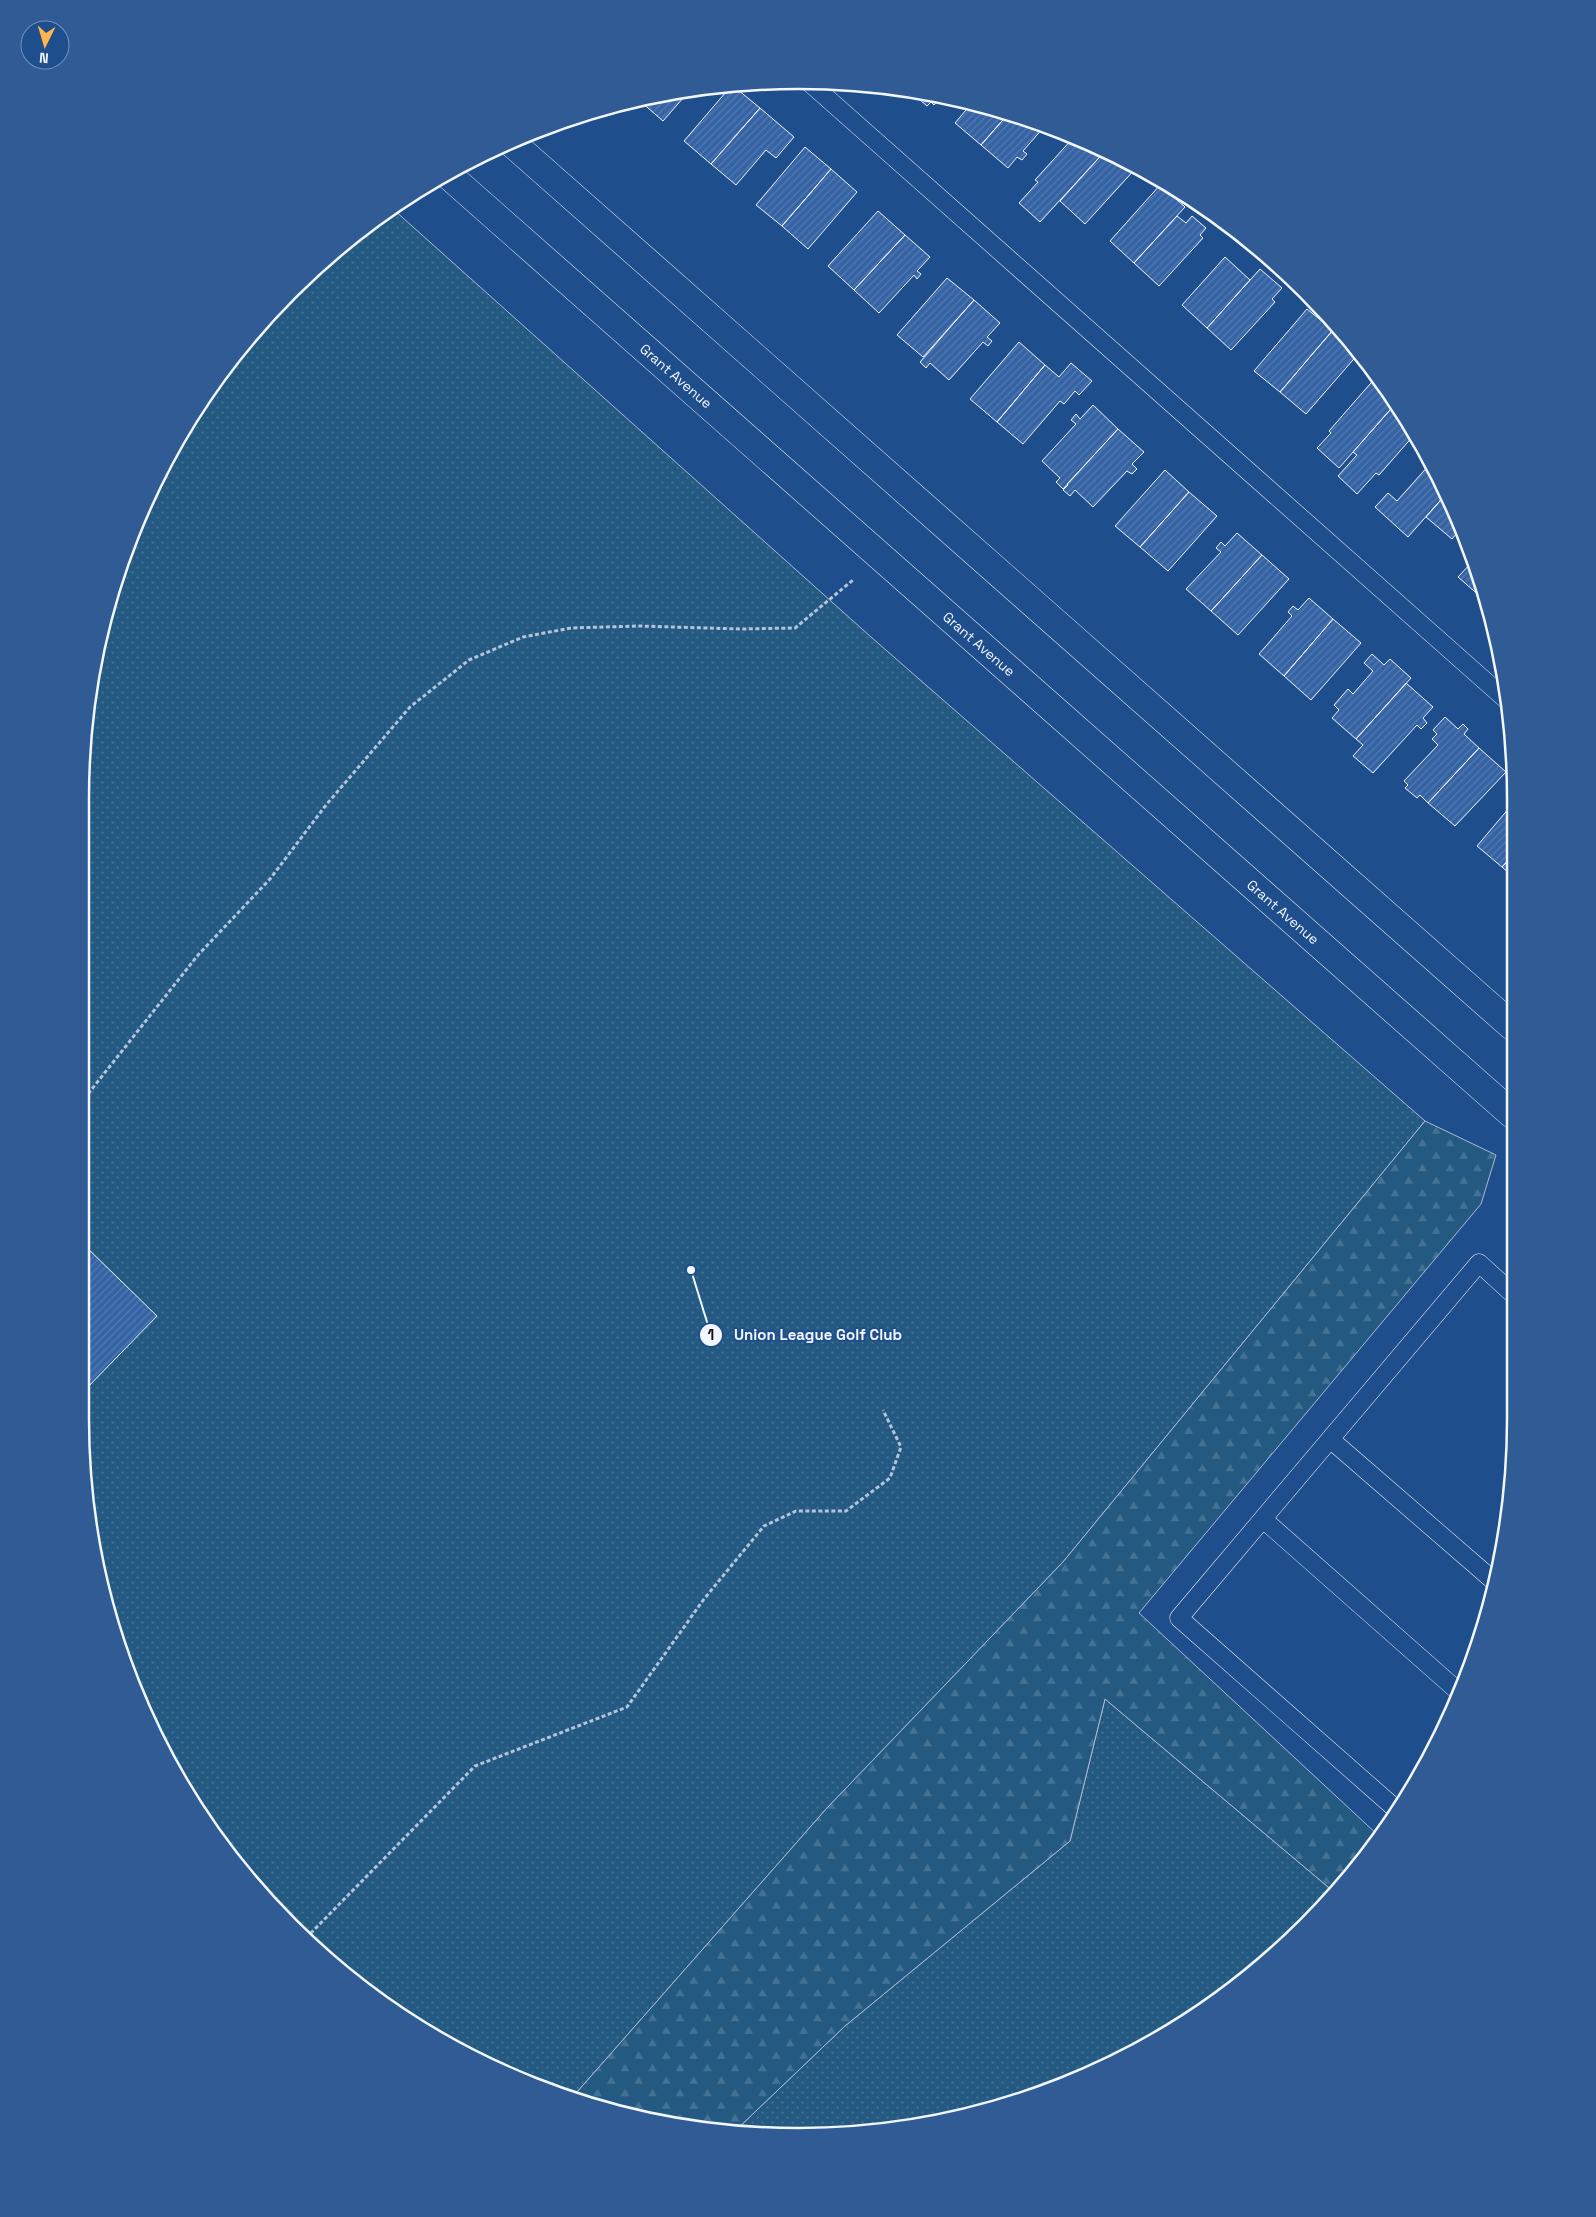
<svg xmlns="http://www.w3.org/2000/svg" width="1596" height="2217" font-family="'Space Grotesk',sans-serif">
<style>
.grass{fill:url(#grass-dots);stroke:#a8bbd7}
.forest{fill:url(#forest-firs);stroke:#a8bbd7}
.building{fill:url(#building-hatch);stroke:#f2f6ff}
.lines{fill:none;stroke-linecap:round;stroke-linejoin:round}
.service-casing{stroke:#f2f6ff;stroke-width:19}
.primary-casing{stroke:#f2f6ff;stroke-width:29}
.path{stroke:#b3c4dc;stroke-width:3;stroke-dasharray:4 2.5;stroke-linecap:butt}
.service{stroke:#1f4e8c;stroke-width:18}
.primary{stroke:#1f4e8c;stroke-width:28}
.labels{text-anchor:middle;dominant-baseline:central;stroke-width:4;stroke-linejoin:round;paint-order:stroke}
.street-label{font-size:14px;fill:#f2f6ff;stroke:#1f4e8c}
.rim{fill:none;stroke:#f2f6ff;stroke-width:2.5}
.leader{fill:none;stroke:#f2f6ff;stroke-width:2}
.callout-dot{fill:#f2f6ff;stroke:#1f4e8c;stroke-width:2}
.mark-label{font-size:15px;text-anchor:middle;font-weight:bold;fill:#111}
.callout-label{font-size:15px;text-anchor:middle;font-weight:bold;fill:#f2f6ff;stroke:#1f4e8c;stroke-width:4;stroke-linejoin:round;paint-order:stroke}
</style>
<defs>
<pattern id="grass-dots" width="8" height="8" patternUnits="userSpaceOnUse" patternTransform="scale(1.25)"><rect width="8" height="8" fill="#245a82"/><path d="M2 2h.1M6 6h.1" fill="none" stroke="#447295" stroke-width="1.8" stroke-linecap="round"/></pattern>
<pattern id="forest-firs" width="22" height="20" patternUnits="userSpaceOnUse" patternTransform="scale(1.25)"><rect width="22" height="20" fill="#245a82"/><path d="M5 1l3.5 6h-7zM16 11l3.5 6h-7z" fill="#447295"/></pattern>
<pattern id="building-hatch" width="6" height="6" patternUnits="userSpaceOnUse" patternTransform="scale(1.25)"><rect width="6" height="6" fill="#3563a3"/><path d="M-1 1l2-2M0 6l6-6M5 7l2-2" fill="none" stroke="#537ab1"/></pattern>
</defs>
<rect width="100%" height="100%" fill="#1f4e8c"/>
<path class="grass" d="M393 209 871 637 1425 1121 1063 1562 827 1808 570 2100 481 2063 324 1959 201 1818 135 1694 105 1605 80 1419V798L94 658 135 523 176 439 258 325 325 258Z
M1105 1699 1334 1892 1271 1959 1197 2016 1073 2082 892 2131H735L845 2026 1070 1841Z"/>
<path class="forest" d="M1425 1121 1496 1155 1481 1204 1139 1613 1380 1837 1367 1856 1334 1892 1105 1699 1070 1841 845 2026 735 2131H704L570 2100 827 1808 1063 1562Z"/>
<path class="building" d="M732 85 760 108 711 164 684 141Z
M691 89 663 121 640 101Z
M911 92 941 97 934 105 931 102 927 106Z
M967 102 971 106 974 103 984 105 1008 114 981 145 955 123 966 110 963 107Z
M760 108 794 137 776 158 766 150 736 185 711 164Z
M1008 114 1044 127 1023 151 1027 154 1022 160 1017 157 1008 168 981 145Z
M1073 138 1106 150 1040 222 1019 203 1038 182 1035 180Z
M805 147 831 169 782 226 756 205Z
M1106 150 1137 167 1085 224 1060 201Z
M831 169 857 192 808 249 782 226Z
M1160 185 1185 207 1134 263 1110 241Z
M878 211 905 235 854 290 828 266Z
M1177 216 1186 223 1192 216 1206 228 1200 235 1203 238 1159 286 1134 263Z
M905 235 930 257 917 271 921 274 917 279 914 275 879 313 854 290Z
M1225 257 1250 280 1207 328 1182 305Z
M1260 269 1282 288 1272 299 1275 302 1231 350 1207 328Z
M947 278 974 300 923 357 897 335Z
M974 300 1000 323 987 337 992 341 988 346 983 342 949 380 930 363 926 368 920 362Z
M1307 309 1333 330 1280 392 1254 371Z
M1333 330 1359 353 1306 414 1280 392Z
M1019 342 1045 365 997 422 970 399Z
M1071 363 1092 381 1079 395 1075 391 1064 404 1060 401 1023 444 997 422 1045 365 1059 377Z
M1377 376 1397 402 1339 468 1317 448 1331 433 1329 431Z
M1397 402 1414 435 1379 475 1376 473 1357 494 1338 476 1357 455 1353 452Z
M1093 405 1118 429 1063 489 1056 482 1060 478 1042 461 1076 424 1071 420 1076 414 1080 419Z
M1118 429 1144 452 1132 464 1137 469 1132 474 1127 471 1093 507 1075 490 1070 496 1063 490 1068 485 1067 484Z
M1430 464 1446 494 1408 537 1375 507 1388 493 1397 501Z
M1165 470 1189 492 1140 547 1115 526Z
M1189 492 1217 516 1168 571 1140 547Z
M1446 494 1462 527 1452 539 1426 517Z
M1237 533 1262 555 1211 611 1186 589 1221 552 1216 548 1221 542 1225 546Z
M1262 555 1289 579 1238 635 1211 611Z
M1472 562 1481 597 1458 577Z
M1309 598 1333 619 1284 676 1259 654 1292 616 1288 612 1293 606 1298 610Z
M1333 619 1361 643 1311 700 1284 676Z
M1372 654 1384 665 1390 659 1411 678 1356 739 1332 718 1339 710 1334 705 1348 689 1353 694 1373 671 1364 663Z
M1406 683 1433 707 1423 718 1427 723 1421 729 1417 725 1373 773 1353 756 1363 745 1356 739Z
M1445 717 1458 729 1463 724 1468 729 1464 734 1479 748 1428 803 1420 795 1417 798 1405 788 1408 785 1404 781 1438 745 1432 739 1437 734 1433 730Z
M1479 748 1506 772 1455 826 1428 803Z
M1510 807 1511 857 1502 867 1477 846Z
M1511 857V875L1502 867Z
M80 1241 157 1316 80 1395Z"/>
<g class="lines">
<g class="service-casing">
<path id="service" d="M810 83 1510 703
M1330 1439 1495 1582
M1263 1519 1459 1692
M1397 1810 1179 1618 1479 1263 1513 1294"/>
</g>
<g class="primary-casing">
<path id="primary" d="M512 143 1512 1026
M446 173 1512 1114"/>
</g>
<path class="path" d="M80 1104 198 955 270 879 326 805 410 707 469 660 523 637 571 628 639 626 741 629 795 628 853 580
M306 1938 475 1766 627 1707 704 1599 764 1526 796 1511H846L890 1478 901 1447 883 1410"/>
<use href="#service" class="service"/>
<use href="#primary" class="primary"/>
</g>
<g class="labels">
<g class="street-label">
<text transform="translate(676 376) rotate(41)">Grant Avenue</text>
<text transform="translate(979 644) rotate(41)">Grant Avenue</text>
<text transform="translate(1283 912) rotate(41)">Grant Avenue</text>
</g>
</g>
<path d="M0 0H1596V2217H0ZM798 89H798A709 709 0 0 1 1507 798V1419A709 709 0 0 1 798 2128H798A709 709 0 0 1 89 1419V798A709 709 0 0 1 798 89Z" fill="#305b95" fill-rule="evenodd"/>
<path class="rim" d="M798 89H798A709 709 0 0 1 1507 798V1419A709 709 0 0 1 798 2128H798A709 709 0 0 1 89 1419V798A709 709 0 0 1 798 89Z"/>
<path class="leader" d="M691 1270L711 1335"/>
<g class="callout-dot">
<circle cx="691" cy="1270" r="5"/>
<circle cx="711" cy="1335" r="12"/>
</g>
<g class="mark-label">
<text x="711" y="1340">1</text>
</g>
<g class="callout-label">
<text x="818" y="1340">Union League Golf Club</text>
</g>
<g transform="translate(45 45) rotate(185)"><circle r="24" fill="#1f4e8c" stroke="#7391ba"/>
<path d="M0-4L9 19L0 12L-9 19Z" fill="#ffb74d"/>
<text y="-8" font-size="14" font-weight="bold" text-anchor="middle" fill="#f2f6ff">N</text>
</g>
</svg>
